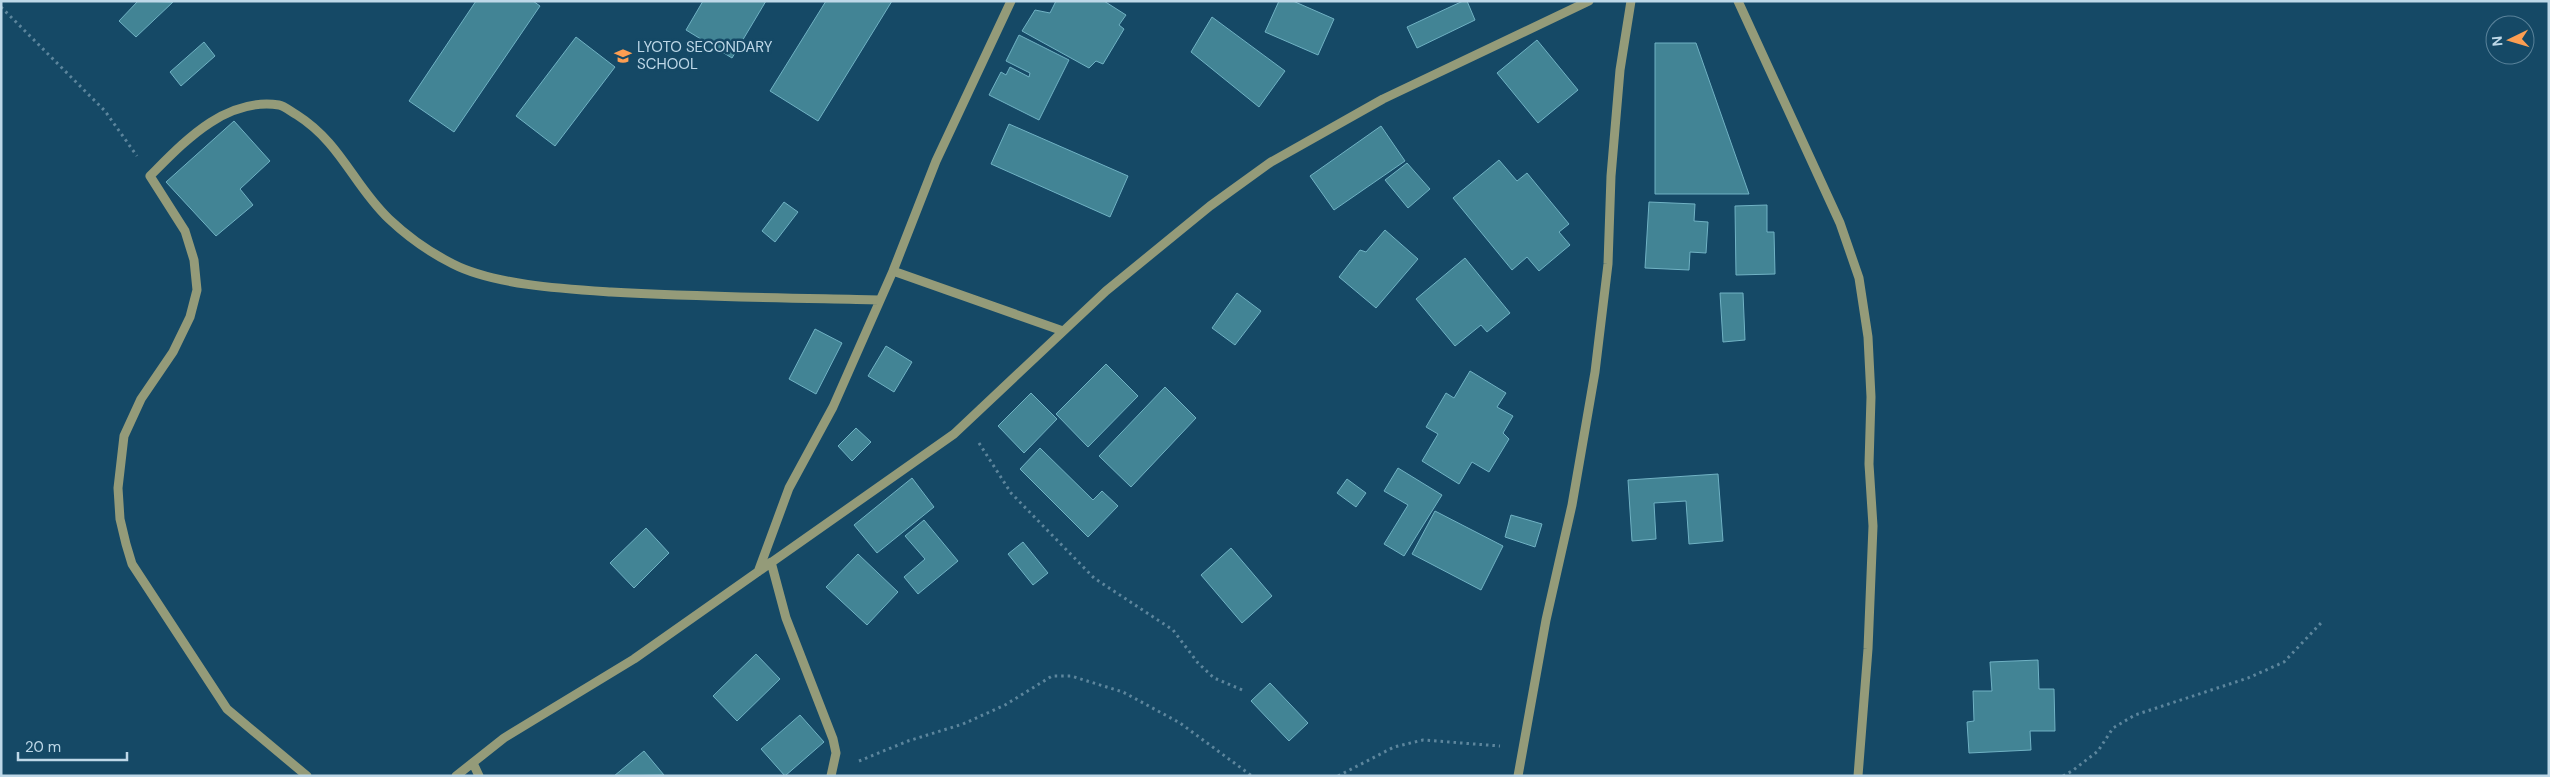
<svg xmlns="http://www.w3.org/2000/svg" width="2550" height="777" font-family="'DM Sans',sans-serif">
<style>
.building{fill:#428495;stroke:#70b2c4}
.lines{fill:none;stroke-linecap:round;stroke-linejoin:round}
.path{stroke:#5d869d;stroke-width:3;stroke-dasharray:2.5 4;stroke-linecap:butt}
.minor{stroke:#949b79;stroke-width:9}
.labels{text-anchor:middle;dominant-baseline:central;stroke-width:5;stroke-linejoin:round;paint-order:stroke}
.poi-label{font-size:15px;fill:#bed8e8;stroke:#154966;text-anchor:start}
</style>
<rect width="100%" height="100%" fill="#154966"/>
<path class="building" d="M138 1 173 2 136 37 119 21Z
M476 1H533L540 6 454 132 409 101Z
M703 1H766L732 58 686 30Z
M826 1H892L818 121 770 91Z
M1056 1H1104L1126 15 1119 25 1124 29 1103 64 1096 61 1089 68 1022 31 1035 10 1050 13Z
M1279 1H1293L1334 19 1318 55 1265 32Z
M1463 1H1467L1475 20 1417 48 1407 27Z
M1212 17 1285 71 1259 107 1191 52Z
M1019 35 1069 60 1039 120 989 95 1001 72 1006 75 1010 67 1029 77 1030 73 1006 61Z
M576 37 615 67 555 146 516 116Z
M1537 40 1578 90 1538 123 1497 73Z
M204 42 215 56 181 86 170 72Z
M1655 43H1696L1749 194H1655Z
M234 121 270 161 240 189 253 205 216 236 166 182Z
M1009 124 1128 176 1110 217 991 164Z
M1381 126 1405 161 1334 210 1310 176Z
M1499 160 1517 181 1527 173 1569 224 1559 232 1570 245 1539 271 1527 257 1512 270 1453 198Z
M1407 163 1430 189 1408 208 1385 180Z
M784 202 798 212 775 242 762 231Z
M1649 202 1695 204 1694 221 1708 222 1706 253 1690 252 1689 270 1645 268Z
M1767 205V232H1774L1775 274 1736 275 1735 206Z
M1385 230 1418 259 1376 308 1339 277 1360 250 1366 252Z
M1465 258 1510 313 1487 332 1481 325 1455 346 1416 299Z
M1237 293 1261 311 1235 345 1212 328Z
M1720 293H1743L1745 340 1723 342Z
M815 329 842 343 816 394 789 379Z
M886 346 912 362 894 392 868 376Z
M1106 364 1138 396 1088 447 1056 414Z
M1470 371 1506 393 1497 407 1513 416 1503 433 1509 439 1489 472 1472 462 1459 484 1422 461 1438 434 1426 427 1446 393 1454 398Z
M1165 387 1196 418 1131 487 1099 456Z
M1031 393 1057 419 1024 453 998 426Z
M856 428 871 442 852 461 838 446Z
M1040 448 1093 500 1102 491 1118 506 1088 537 1020 469Z
M1398 468 1442 495 1404 556 1384 544 1408 505 1384 491Z
M1718 474 1723 541 1689 544 1686 501 1654 503 1656 539 1632 541 1628 480Z
M912 478 934 507 877 553 854 525Z
M1347 479 1366 493 1356 507 1337 493Z
M1435 511 1503 546 1481 590 1412 554Z
M1511 515 1542 524 1535 547 1505 537Z
M924 520 958 561 918 594 904 577 925 559 905 536Z
M646 528 669 553 634 588 610 563Z
M1023 542 1048 573 1033 585 1008 554Z
M1231 548 1272 596 1242 623 1201 575Z
M858 554 898 592 867 625 826 587Z
M756 654 780 679 737 721 713 696Z
M2038 660 2039 689H2054L2055 731H2030L2031 750 1969 753 1967 722 1974 721 1973 691H1992L1990 662Z
M1270 683 1308 723 1289 741 1251 701Z
M800 715 824 742 785 776 761 749Z
M644 751 664 775 614 776Z"/>
<g class="lines">
<path class="path" d="M1 7 105 111 137 156
M979 443 1011 493 1094 578 1173 630 1198 663 1214 678 1245 691
M859 761 908 741 963 724 1005 705 1052 676H1071L1123 692 1180 723 1252 776
M1338 776 1394 747 1423 740 1500 746
M2063 776 2072 771 2098 751 2113 728 2135 715 2248 678 2284 662 2321 623"/>
<path class="minor" d="M1738 1 1840 223 1859 278 1868 337 1871 397 1869 464 1873 526 1868 649 1858 776
M893 271 1063 331
M771 562 786 618 833 739 836 753 831 776
M758 572 789 488 833 407 893 271 936 161 1011 1
M473 763 479 776
M307 776 227 709 132 564 126 544 120 519 118 488 124 436 141 399 173 352 190 317 197 290 194 260 185 231 150 176C184 142 225 97 279 105 285 106 291 112 297 115 341 143 354 186 389 219 407 236 431 253 453 264 494 285 565 289 611 292 700 297 790 298 879 300
M456 776 504 738 634 659 954 434 1106 291 1210 206 1271 162 1383 99 1589 1
M1518 776 1546 620 1572 505 1595 372 1608 264 1611 176 1620 70 1631 1"/>
</g>
<defs>
<g id="school-bare" transform="scale(1.35)"><path d="M0-5L7-2L0 1L-7-2ZM-4 1L0 2.5L4 1V4Q0 6-4 4Z" fill="#fc9e52" stroke="#154966" stroke-width="2.5" paint-order="stroke"/></g>
</defs>
<g fill-rule="evenodd">
<use href="#school-bare" x="623" y="56"/>
</g>
<g class="labels">
<g class="poi-label">
<text x="637" y="47">LYOTO SECONDARY<tspan x="637" dy="17">SCHOOL</tspan></text>
</g>
</g>
<rect width="2550" height="777" fill="none" stroke="#bed8e8" stroke-width="5"/>
<g transform="translate(2510 40) rotate(265)"><circle r="24" fill="#154966" stroke="#59829a"/>
<path d="M0-4L9 19L0 12L-9 19Z" fill="#fc9e52"/>
<text y="-8" font-size="14" font-weight="bold" text-anchor="middle" fill="#bed8e8">N</text>
</g>
<path d="M18 752v8h109v-8" fill="none" stroke="#bed8e8" stroke-width="2.5"/>
<text x="25" y="752" font-size="15" fill="#bed8e8" stroke="#154966" stroke-width="4" paint-order="stroke">20 m</text>
</svg>
